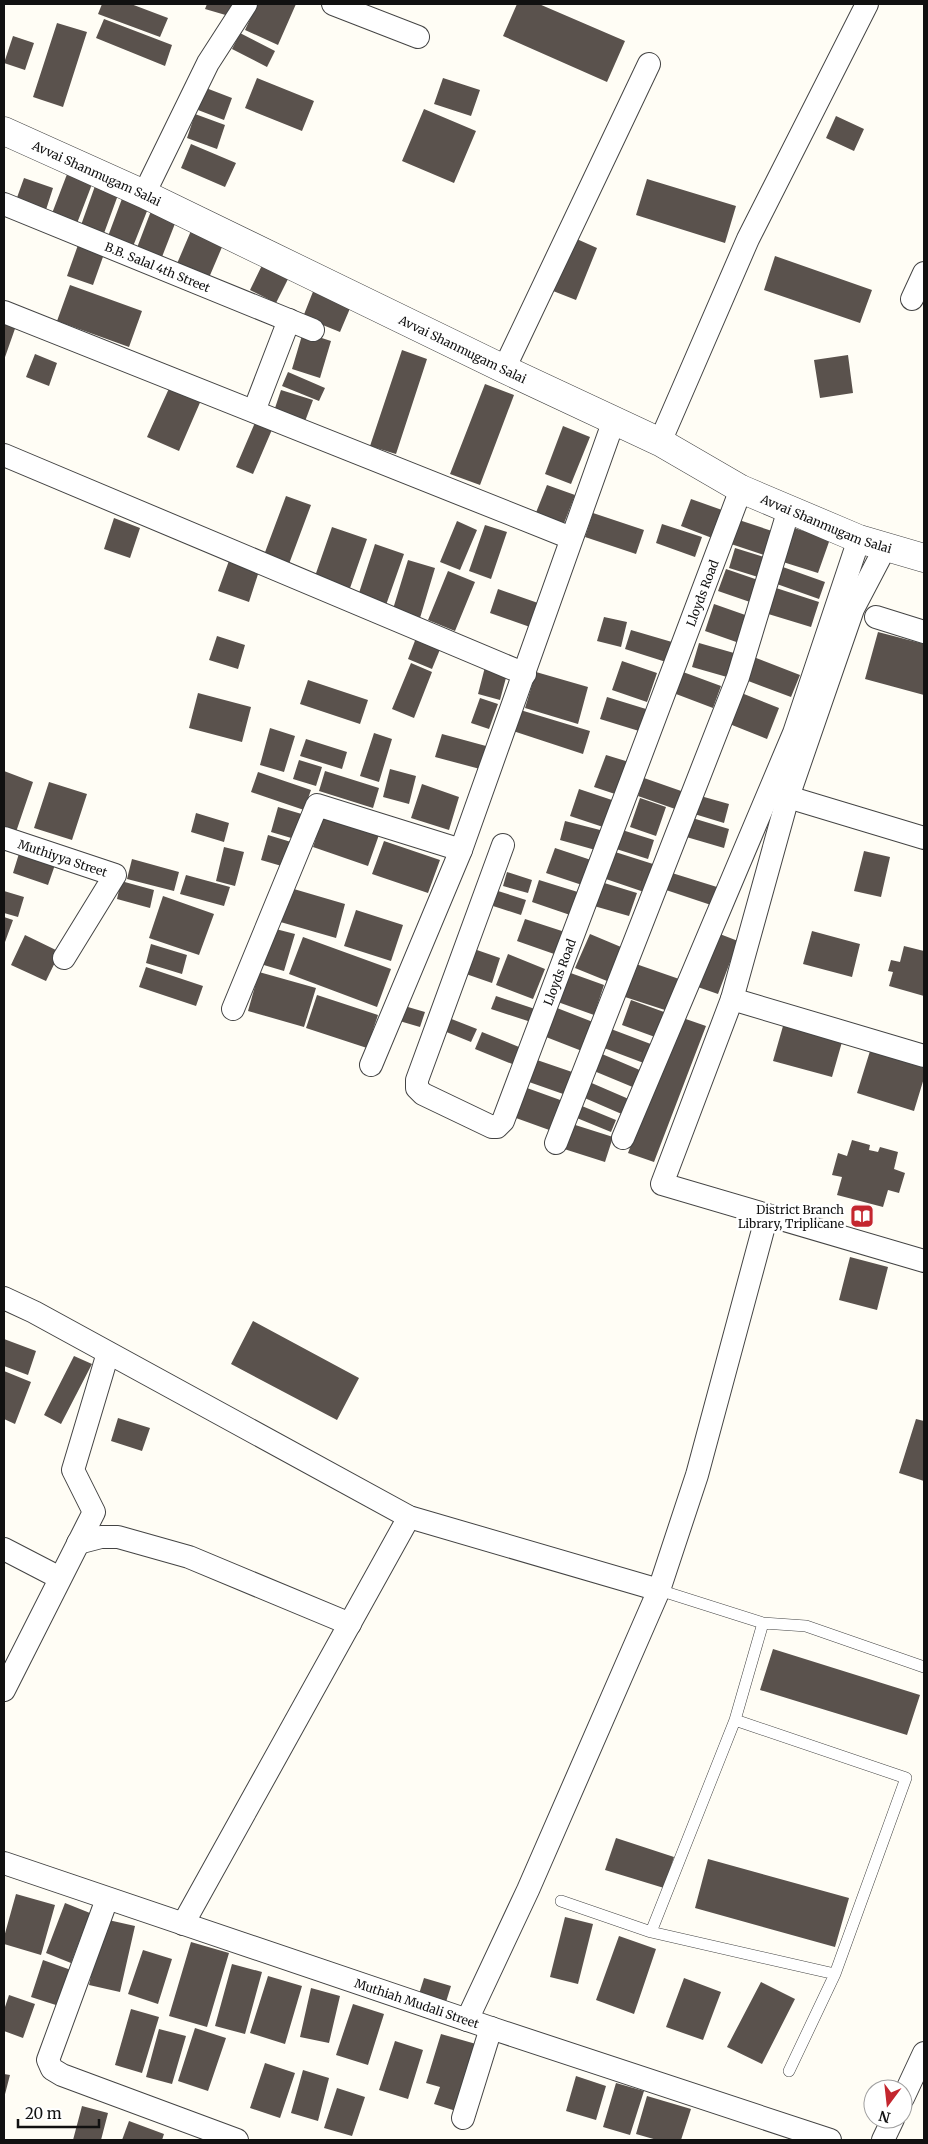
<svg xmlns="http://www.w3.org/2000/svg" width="928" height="2144" font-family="Merriweather,serif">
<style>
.building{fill:#5a524d}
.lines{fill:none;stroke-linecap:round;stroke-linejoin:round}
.service-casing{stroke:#444;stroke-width:12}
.minor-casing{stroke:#444;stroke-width:24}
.tertiary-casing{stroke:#444;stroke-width:29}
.service{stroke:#fff;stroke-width:11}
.minor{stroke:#fff;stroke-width:22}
.tertiary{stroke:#fff;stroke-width:28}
.labels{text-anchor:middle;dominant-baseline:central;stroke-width:5;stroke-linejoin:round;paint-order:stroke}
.street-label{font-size:12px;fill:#111;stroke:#fff}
.poi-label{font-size:12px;fill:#111;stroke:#fff;text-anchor:end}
</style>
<rect width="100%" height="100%" fill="#fffdf5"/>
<path class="building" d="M102 4H131L168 18 160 37 98 14Z
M207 4H232L229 16 205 9Z
M257 4H296L278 45 245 30Z
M517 4H539L625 41 607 82 503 36Z
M104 19 172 45 165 66 96 38Z
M57 23 87 32 63 107 33 97Z
M240 33 275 51 267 67 232 49Z
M13 36 34 43 25 70 4 63Z
M257 78 314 101 302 131 245 108Z
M443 78 480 90 471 116 434 104Z
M206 88 232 98 224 120 198 110Z
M424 109 476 131 454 183 402 161Z
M195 114 225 125 217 149 187 138Z
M836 116 864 129 854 151 826 138Z
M191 144 236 163 225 187 181 168Z
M69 169 94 179 76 226 51 216Z
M24 178 53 188 44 216 14 206Z
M647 179 736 206 725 243 636 215Z
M95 186 118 195 103 236 80 228Z
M123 196 149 206 132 249 107 239Z
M151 211 176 221 160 262 135 253Z
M193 226 225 240 208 280 176 266Z
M570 236 597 248 576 300 548 289Z
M78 245 104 254 93 285 67 276Z
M775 256 872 290 860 323 764 290Z
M266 257 293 269 276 303 250 290Z
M316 284 354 299 340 332 303 317Z
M70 285 142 311 129 347 57 321Z
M4 318 17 323 4 360Z
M303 332 331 341 320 378 292 369Z
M402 350 427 359 396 454 370 446Z
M35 354 57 363 49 386 26 377Z
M848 355 853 393 820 398 814 360Z
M288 372 325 388 319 401 282 386Z
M171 384 202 398 179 451 147 437Z
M485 384 514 395 480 485 450 474Z
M281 390 313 400 304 424 273 414Z
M257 418 274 425 253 474 236 467Z
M563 426 590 437 571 484 545 474Z
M547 485 575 495 563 526 535 515Z
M286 496 311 505 289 564 264 555Z
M691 499 722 510 712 538 681 526Z
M593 513 644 530 636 554 585 537Z
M114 518 140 528 130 558 104 549Z
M739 520 775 532 767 556 731 544Z
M457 521 477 530 460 570 440 562Z
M662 524 702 537 695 557 656 543Z
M485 525 507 532 491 579 469 571Z
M332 527 367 539 349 591 314 579Z
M794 528 830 539 818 573 783 562Z
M375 544 404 554 386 605 358 596Z
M735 548 764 557 758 577 729 568Z
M230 558 260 568 249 602 218 591Z
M408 560 435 568 420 618 393 609Z
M780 566 825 582 819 599 774 583Z
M726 569 758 580 750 602 718 591Z
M448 571 475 582 455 631 428 620Z
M773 587 819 602 811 627 765 613Z
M498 589 538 603 530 627 490 613Z
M714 604 751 617 742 644 705 631Z
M604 617 627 622 621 647 597 641Z
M631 630 672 642 666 662 625 649Z
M878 632 924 644V695L865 679Z
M217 636 245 645 238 669 209 660Z
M416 638 441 647 432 669 408 659Z
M699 643 734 653 727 677 692 667Z
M751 656 800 675 791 697 743 679Z
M622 661 657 673 647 702 612 690Z
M411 663 432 672 414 718 392 709Z
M485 667 507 674 500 700 478 694Z
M536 672 588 687 578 724 525 708Z
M683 672 721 686 713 708 676 694Z
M308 680 368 700 360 724 300 704Z
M739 692 779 708 767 739 727 723Z
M198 693 251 707 242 742 189 728Z
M607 697 646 709 639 731 600 719Z
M480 698 498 704 489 729 471 723Z
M517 709 590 731 583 754 510 730Z
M270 728 295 736 284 772 260 765Z
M374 733 392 739 379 782 360 776Z
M442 734 486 746 480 769 435 757Z
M306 739 347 752 342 769 300 756Z
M606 755 629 762 618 795 594 787Z
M299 760 322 767 316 786 293 779Z
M390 769 416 776 409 804 383 797Z
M4 771 33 782 16 832 4 827Z
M325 771 379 788 373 808 319 791Z
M258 772 311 790 304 810 251 792Z
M644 778 684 792 678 810 638 796Z
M49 782 87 794 72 840 34 828Z
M422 784 459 797 449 830 411 818Z
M579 789 615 801 606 828 570 816Z
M697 795 729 804 724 823 691 813Z
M640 798 666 807 656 836 630 827Z
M278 807 305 815 298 840 271 832Z
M196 813 229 823 224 842 191 832Z
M324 813 380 832 368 866 313 847Z
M689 817 729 829 724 848 683 836Z
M565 821 604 831 599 851 560 840Z
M619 829 654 840 648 859 613 848Z
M268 835 291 842 285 867 261 860Z
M384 841 440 860 428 893 372 874Z
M21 847 57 859 48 885 13 873Z
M224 847 244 852 235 886 216 881Z
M555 848 594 861 585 886 546 873Z
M612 851 653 864 644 892 603 878Z
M864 851 890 857 881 897 854 891Z
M132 859 179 872 174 891 127 879Z
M507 872 532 880 528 893 503 886Z
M672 873 717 887 711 905 666 890Z
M186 875 230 887 224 906 180 894Z
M539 880 581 893 573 916 532 902Z
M121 881 154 890 150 908 117 899Z
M601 882 637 893 629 916 594 906Z
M287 887 345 904 336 938 277 921Z
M4 891 24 897 18 917 4 913Z
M498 891 526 900 521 915 493 906Z
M163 896 214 914 199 955 149 938Z
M356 910 403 925 391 961 344 946Z
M4 917 13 920 5 942H4Z
M525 919 565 932 557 955 517 941Z
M268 927 295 934 284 971 257 963Z
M712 931 738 941 718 994 692 985Z
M812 931 860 944 852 977 803 964Z
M590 934 621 947 607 981 575 968Z
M25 935 60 952 46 981 11 965Z
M303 937 391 969 377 1007 289 974Z
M151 944 187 955 182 974 146 963Z
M904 946 924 951V996L889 986 893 972 888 971 891 960 900 962Z
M474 949 500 958 492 983 466 974Z
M508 954 545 969 533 999 496 985Z
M636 964 682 980 671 1012 625 997Z
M146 967 203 986 196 1006 139 987Z
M565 971 604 985 594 1015 555 1001Z
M259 972 316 988 304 1027 248 1011Z
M317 995 378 1015 367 1048 306 1028Z
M496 996 535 1009 531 1022 491 1009Z
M631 1000 664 1012 655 1037 622 1025Z
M401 1005 425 1012 420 1027 396 1020Z
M557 1008 598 1024 587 1053 546 1037Z
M680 1017 706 1026 654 1162 628 1153Z
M449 1018 477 1029 471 1042 444 1031Z
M783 1026 842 1042 832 1077 773 1061Z
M611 1029 656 1046 649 1065 604 1048Z
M482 1032 524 1049 517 1066 475 1049Z
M870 1051 924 1068V1078L914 1111 857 1093Z
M602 1054 642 1071 635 1088 594 1071Z
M537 1060 575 1073 566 1095 529 1082Z
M587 1081 631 1100 624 1115 580 1096Z
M527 1088 563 1101 552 1131 516 1118Z
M577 1104 616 1120 611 1132 572 1116Z
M569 1123 613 1137 605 1162 561 1148Z
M852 1140 870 1145 869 1150 878 1152 880 1147 898 1152 894 1169 905 1173 899 1193 888 1190 883 1207 837 1195 842 1177 832 1175 838 1153 847 1156Z
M850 1257 888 1267 877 1310 839 1300Z
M253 1321 359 1378 337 1420 231 1364Z
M4 1339 36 1351 28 1375 4 1366Z
M74 1356 92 1364 61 1424 44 1415Z
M4 1371 31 1382 15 1424 4 1419Z
M118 1418 150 1428 142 1451 111 1441Z
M916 1419 924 1421V1481L899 1473Z
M773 1649 920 1695 907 1735 760 1690Z
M616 1838 674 1857 664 1888 605 1870Z
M708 1859 849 1898 835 1947 695 1908Z
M16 1894 55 1905 41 1955 4 1944V1937Z
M65 1903 90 1913 71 1963 46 1953Z
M565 1917 593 1924 578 1984 550 1977Z
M104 1919 135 1926 120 1992 89 1985Z
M619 1936 656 1949 634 2014 596 2000Z
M191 1942 229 1953 207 2027 169 2016Z
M143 1950 172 1959 158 2004 128 1994Z
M43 1960 71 1970 59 2006 31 1997Z
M232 1964 262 1972 245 2034 215 2026Z
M268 1976 302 1986 285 2044 250 2033Z
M424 1978 451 1986 446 2002 419 1994Z
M684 1978 721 1992 703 2040 666 2027Z
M761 1982 795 1999 762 2064 727 2047Z
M311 1988 340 1996 329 2043 300 2037Z
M9 1995 35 2004 23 2038 4 2031V2010Z
M353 2004 384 2014 368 2065 336 2055Z
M131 2009 159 2017 142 2073 115 2065Z
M195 2028 226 2038 208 2091 178 2081Z
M159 2029 186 2036 172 2084 146 2077Z
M441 2034 476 2044 456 2111 434 2104 440 2087 426 2083Z
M395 2041 423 2050 408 2099 379 2090Z
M265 2063 295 2073 280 2118 250 2108Z
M303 2070 329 2078 318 2121 291 2113Z
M4 2074 10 2075 4 2098Z
M576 2076 606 2086 596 2120 566 2111Z
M616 2083 644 2091 630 2135 603 2127Z
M337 2088 365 2097 352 2136 324 2128Z
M647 2096 691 2109 681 2140H657L636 2134Z
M82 2106 108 2113 101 2140H73Z
M129 2121 164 2134 162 2140H122Z"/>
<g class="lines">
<g class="service-casing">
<path id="service" d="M659 1590 763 1623 806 1626 924 1667
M735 1720 906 1778 835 1974 789 2071
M561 1901 651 1932 835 1974
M651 1932 735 1720 763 1623"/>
</g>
<g class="minor-casing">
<g id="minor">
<path d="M333 4 418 37"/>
<path d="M144 194 208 63 246 4"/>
<path id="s1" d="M4 204 313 330"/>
<path d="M912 299 924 273"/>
<path d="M4 312 571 538"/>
<path d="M504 369 649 64"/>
<path d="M254 411 289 320"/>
<path d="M660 442 748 239 867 4"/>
<path d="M4 455 525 674"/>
<path d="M886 546 853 609 788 797 732 999 662 1184 924 1261"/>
<path d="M876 617 924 632"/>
<path d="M788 797 924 838"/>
<path id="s2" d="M4 838 115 875 64 958"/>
<path id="s3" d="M503 845 417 1080V1088L423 1094 492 1127H497L503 1121 741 489"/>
<path d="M732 999 924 1056"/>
<path d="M233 1009 317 805 461 850"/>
<path d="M371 1065 461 850 614 420"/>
<path d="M623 1138 794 733 859 539"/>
<path d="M556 1143 738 677 789 509"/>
<path d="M4 1298 34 1312 409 1517 659 1590"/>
<path d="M78 1543 101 1537H118L189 1557 350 1624"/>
<path d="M4 1549 60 1578"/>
<path d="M4 1690 94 1512 73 1470 108 1353"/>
<path id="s4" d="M4 1863 491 2028 830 2140"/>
<path d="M107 1899 48 2060 52 2069 62 2075 237 2140"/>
<path d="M183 1924 409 1517"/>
<path d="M467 2020 528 1890 659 1590 697 1475 767 1215"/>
<path d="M903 2098 924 2053"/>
<path d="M463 2118 491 2028"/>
<path d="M883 2140 893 2119"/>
</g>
</g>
<g class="tertiary-casing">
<g id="tertiary">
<path id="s5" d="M4 131 144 194 504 369 660 442 741 489 859 539 924 558"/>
</g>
</g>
<use href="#service" class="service"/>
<use href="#minor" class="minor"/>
<use href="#tertiary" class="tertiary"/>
</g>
<defs>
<g id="library-square" transform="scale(1.25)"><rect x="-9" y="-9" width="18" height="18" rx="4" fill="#c4262e" stroke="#fff"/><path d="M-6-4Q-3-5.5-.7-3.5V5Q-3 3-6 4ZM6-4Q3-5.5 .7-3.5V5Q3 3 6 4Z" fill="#fff"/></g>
</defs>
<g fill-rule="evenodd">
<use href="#library-square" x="862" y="1216"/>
</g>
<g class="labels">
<g class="street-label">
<text stroke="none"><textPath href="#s5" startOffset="102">Avvai Shanmugam Salai</textPath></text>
<text stroke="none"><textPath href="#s1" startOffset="166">B.B. Salal 4th Street</textPath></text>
<text stroke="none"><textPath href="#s5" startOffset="508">Avvai Shanmugam Salai</textPath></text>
<text stroke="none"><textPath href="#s5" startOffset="912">Avvai Shanmugam Salai</textPath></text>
<text stroke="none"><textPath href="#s3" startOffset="921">Lloyds Road</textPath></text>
<text stroke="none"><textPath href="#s2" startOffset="62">Muthiyya Street</textPath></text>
<text stroke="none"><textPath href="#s3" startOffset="516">Lloyds Road</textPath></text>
<text stroke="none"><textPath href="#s4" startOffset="436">Muthiah Mudali Street</textPath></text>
</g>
<g class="poi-label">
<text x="844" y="1209">District Branch<tspan x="844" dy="14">Library, Triplicane</tspan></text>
</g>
</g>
<rect width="928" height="2144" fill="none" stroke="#111111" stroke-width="10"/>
<g transform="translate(888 2104) rotate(195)"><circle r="24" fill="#ffffff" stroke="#a0a0a0"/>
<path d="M0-4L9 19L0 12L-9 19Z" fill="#c4262e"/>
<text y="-8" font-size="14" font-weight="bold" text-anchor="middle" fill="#111111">N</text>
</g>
<path d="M18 2119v8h81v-8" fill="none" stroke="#111111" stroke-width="2.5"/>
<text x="25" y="2119" font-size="15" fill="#111111" stroke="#ffffff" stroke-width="4" paint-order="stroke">20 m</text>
</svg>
